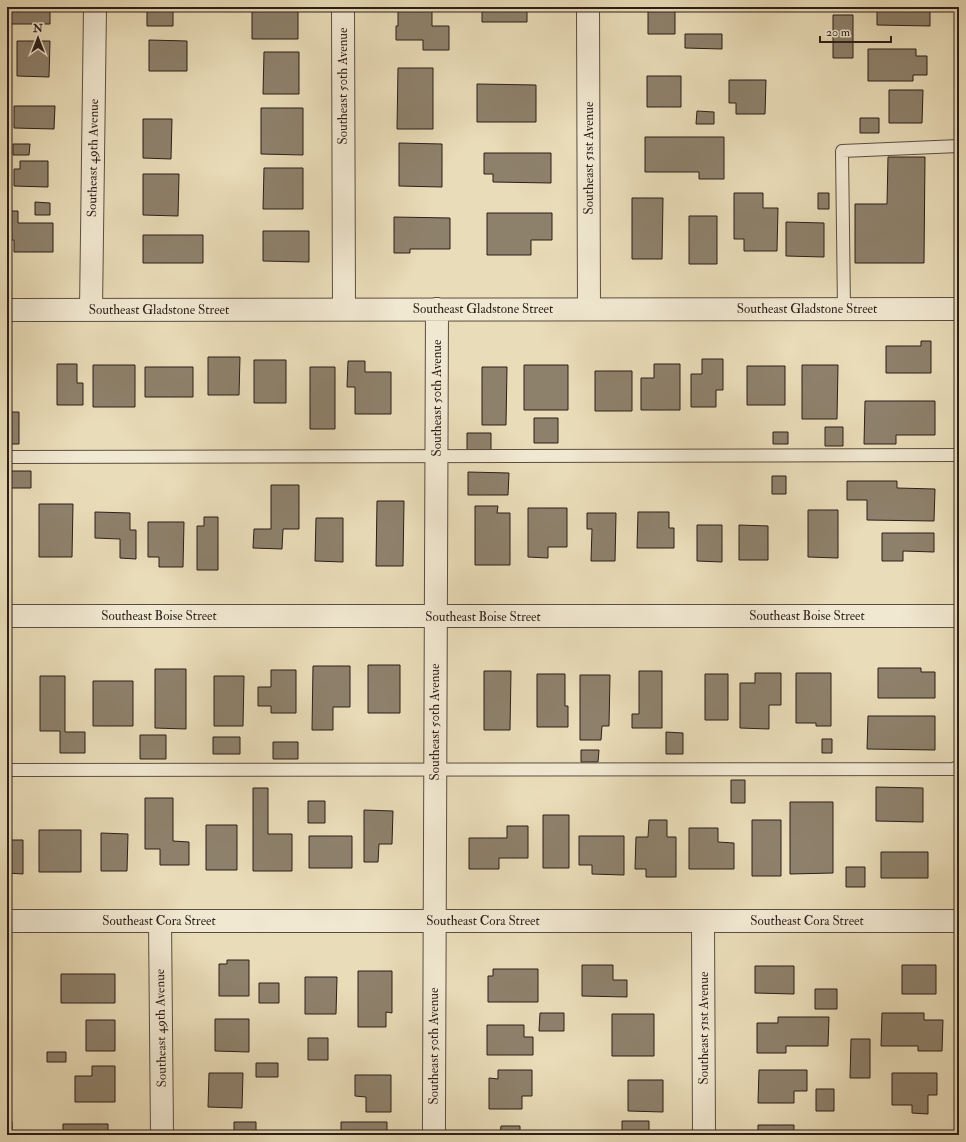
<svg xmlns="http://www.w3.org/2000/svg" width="966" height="1142" font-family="'IM FELL Double Pica',serif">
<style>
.building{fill:#8e816c;stroke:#2c1e19}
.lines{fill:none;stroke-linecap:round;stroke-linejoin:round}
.service-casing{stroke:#5b4e41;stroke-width:14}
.minor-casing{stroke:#5b4e41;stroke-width:24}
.service{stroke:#f1e8d1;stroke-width:12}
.minor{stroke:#f1e8d1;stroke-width:22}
.labels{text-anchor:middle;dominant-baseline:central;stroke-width:3.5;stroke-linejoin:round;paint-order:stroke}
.street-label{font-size:13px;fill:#2c1e19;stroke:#f1e8d1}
</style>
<rect width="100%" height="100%" fill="#e9dcb8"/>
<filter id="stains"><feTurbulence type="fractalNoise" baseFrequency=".005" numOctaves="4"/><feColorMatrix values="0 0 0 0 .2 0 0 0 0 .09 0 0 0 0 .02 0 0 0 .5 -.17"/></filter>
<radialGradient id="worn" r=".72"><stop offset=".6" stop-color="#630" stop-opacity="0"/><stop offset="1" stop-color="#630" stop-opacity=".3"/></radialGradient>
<path class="building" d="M7 7H50V24H7Z
M147 7H173V26H147Z
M252 7H298V39H252Z
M398 7H432V26H449V50H423V40H396V26H398Z
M482 7H527V22H482Z
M648 7H675V34H648Z
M877 7H930V26L877 25Z
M833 15H853V58H833Z
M685 34H722V49L685 48Z
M149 40 187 41V71H149Z
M17 41H50L49 77 17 76Z
M868 49H916V56H927V75H913V81H868Z
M264 52H299V94H263Z
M398 68H433V129H397Z
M647 76H681V107H647Z
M729 80H766L765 114H736V103H729Z
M477 84 536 85V122H477Z
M889 90H923L922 123H889Z
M14 106H55L54 129 14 128Z
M261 108H303V155L261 154Z
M697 111 714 112V124H696Z
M860 118H879V133H860Z
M143 119H172L171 159 143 158Z
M645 137H724V179H699V172H645Z
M399 143 442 144V187L399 186Z
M13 144H30L29 155H13Z
M484 153H551V183L493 182V174H484Z
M888 157H925L924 263H855V204H887Z
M20 161H48V187L14 186V169H20Z
M264 168H303V209H263Z
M143 174H179L178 216 143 215Z
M734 193H763V208H778L777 251H744V239H734Z
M818 193H829V209H818Z
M632 198H663L662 259H632Z
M7 202H9V211H18V223H53V252H14V240H7Z
M35 202 50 203V215H35Z
M487 213H552V240H531V255H487Z
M689 216H717V264H689Z
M394 217 450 218V249H410V253H394Z
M786 222 824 223V257L786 256Z
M263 231H309V262L263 261Z
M143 235H203V263H143Z
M921 341H931V373H886V346H921Z
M208 357H240L239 395H208Z
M702 359H723V390H716V407H691V374H702Z
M254 360H286V403H254Z
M348 361H365V372H391V414H355V387H347Z
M57 364H77V383H83V405H57Z
M654 364H680V410H641V378H654Z
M93 365H135V407H93Z
M524 365H568V410H524Z
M802 365H838L837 419H802Z
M747 366H785V405H747Z
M145 367H193V397H145Z
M310 367H335V429H310Z
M482 367H507L506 425H482Z
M595 371H632V411H595Z
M865 401H935V435H896V444H864Z
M7 411 9 412H19V444H7Z
M534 418H558V443H534Z
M825 427H843V446H825Z
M773 432H788V444H773Z
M467 433H491V450H467Z
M9 471H31V488H7V506V475H9Z
M468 472 509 473 508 495H468Z
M772 476H786V494H772Z
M847 481H897V488L935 489 934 521 867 520V500H847Z
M271 485H299V529H283L282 549 253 548 254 529H271Z
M377 501H404L403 566H376Z
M39 504H73L72 557H39Z
M475 506H498L497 513H510V565H475Z
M528 508H567V547H548V558L528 557Z
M808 510H838V558L808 557Z
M95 512 130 513V530H136V559L120 558V539L95 538Z
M638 512H669V528H674V548H637Z
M587 513H616L615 561H591L592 529H587Z
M204 517H218V570H197V526H204Z
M316 518H343V562L315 561Z
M148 522H184L183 567H159V557H148Z
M697 525H722V562L697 561Z
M739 525 768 526V560H739Z
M7 531H10V560H7Z
M882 533H934V552L903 551V561H882Z
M368 665H400V713H368Z
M313 666H350V707H333V730H312Z
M878 668H921V672H935V698H878Z
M155 669H186V729L155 728Z
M271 670H296V713H271V706H258V687H271Z
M484 671H511L510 730H484Z
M639 671H662V728H632V714H639Z
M755 673H781V705H769V729L740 728V683H755Z
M796 673H831V726H816V723H796Z
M537 674H565V706H568V727H537Z
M705 674H728V720H705Z
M580 675H610L609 726H602L601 740H580Z
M7 676H10V704H7Z
M40 676H65V732H85V753H60V731H40Z
M214 676H244L243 726H214Z
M93 681H133V726H93Z
M868 716H935V750L867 749Z
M666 732 683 733V754H666Z
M140 735H166V759H140Z
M213 737H240V754H213Z
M822 739H832V753H822Z
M273 742H298V759H273Z
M581 750H599L598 762H581Z
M731 780H745V803H731Z
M876 787 923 788V822L876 821Z
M253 788H268V834H292V871H253Z
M145 798H173V841L189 842V865H160V849H145Z
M308 801H325V823H308Z
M790 802H833V873L790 874Z
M364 810 393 811 392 844H379L378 862H364Z
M543 815H569V868H543Z
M649 820H667V837H676V877H646V869H635L636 837H648Z
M752 820H781V876H752Z
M206 825H237V870H206Z
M507 826H528V858H499V869H469V838H507Z
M689 828H718V842L734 843V869H689Z
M39 830H81V872H39Z
M101 833 128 834 127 871H101Z
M309 836H352V868H309Z
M579 836H624V875L592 874V865H579Z
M7 840H23V874L7 873Z
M881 852H928V878H881Z
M846 867H865V887H846Z
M227 960H249V996H219V964H227Z
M582 965H613V980H627V997L582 996Z
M902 965H936V994H902Z
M755 966H794V994L755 993Z
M493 969H538V1002H488V976H493Z
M7 970H9V989H7Z
M358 971H392V1013L386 1012V1027H358Z
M61 974H115V1003H61Z
M305 977H337L336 1014H305Z
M259 983H279V1003H259Z
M815 989H837V1009H815Z
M540 1013H564V1031H539Z
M882 1013H924V1020H943L942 1051H918V1046H881Z
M612 1014H654V1056H612Z
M778 1017H829L828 1046H786V1053H757V1023H778Z
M215 1019H249V1052L215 1051Z
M86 1020H115V1051H86Z
M487 1025H524V1037H533V1055H487Z
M308 1038H328V1060H308Z
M851 1039H870V1078H850Z
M47 1052H66V1062H47Z
M256 1063H278V1077H256Z
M92 1066H115V1102H75V1076H92Z
M498 1070H532V1096H522V1109H489V1078L498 1079Z
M759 1070H807V1091H794V1103H758Z
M209 1073H243L242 1108 208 1107Z
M892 1073H937V1095H928V1114L912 1113V1105H892Z
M355 1075H391V1112H366V1097L355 1096Z
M628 1080H663V1112L628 1111Z
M816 1089H834V1111H816Z
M622 1121H649V1135H622Z
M7 1122H12V1131H7Z
M234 1122H256V1135H234Z
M341 1122H387V1135H341Z
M63 1124H108V1135H63Z
M758 1125H794V1135H758Z
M501 1126H520V1135H500Z
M869 1134H933V1135H869Z"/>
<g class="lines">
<g class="service-casing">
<path id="service" d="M844 309 842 151 959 146
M7 457 959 455
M7 770 953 769 959 767"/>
</g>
<g class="minor-casing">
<path id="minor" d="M343 7 344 309
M588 7 589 309
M7 310 959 309
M91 310 95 7
M7 616H959
M7 921H959
M160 921 162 1135
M703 921 704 1135
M434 1135C433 860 437 585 437 309"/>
</g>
<use href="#service" class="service"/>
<use href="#minor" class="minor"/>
</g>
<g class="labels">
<g class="street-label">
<text transform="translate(343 86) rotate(-90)">Southeast 50th Avenue</text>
<text transform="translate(93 158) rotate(-89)">Southeast 49th Avenue</text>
<text transform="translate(589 158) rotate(-90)">Southeast 51st Avenue</text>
<text x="483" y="309">Southeast Gladstone Street</text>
<text x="807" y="309">Southeast Gladstone Street</text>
<text x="159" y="310">Southeast Gladstone Street</text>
<text transform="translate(437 398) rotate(-90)">Southeast 50th Avenue</text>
<text x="159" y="616">Southeast Boise Street</text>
<text x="807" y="616">Southeast Boise Street</text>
<text x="483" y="617">Southeast Boise Street</text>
<text transform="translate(435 722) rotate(-90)">Southeast 50th Avenue</text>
<text x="159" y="921">Southeast Cora Street</text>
<text x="483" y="921">Southeast Cora Street</text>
<text x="807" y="921">Southeast Cora Street</text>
<text transform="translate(161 1028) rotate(-91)">Southeast 49th Avenue</text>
<text transform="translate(704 1028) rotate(-90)">Southeast 51st Avenue</text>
<text transform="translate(434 1046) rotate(-90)">Southeast 50th Avenue</text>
</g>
</g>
<rect width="966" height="1142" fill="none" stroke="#e9dcb8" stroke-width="24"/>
<rect x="8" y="8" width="950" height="1126" fill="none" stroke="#2c1e19" stroke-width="2"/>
<rect x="12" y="12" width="942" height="1118" fill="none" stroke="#2c1e19"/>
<g transform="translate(38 38)" stroke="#f1e8d1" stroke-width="3" paint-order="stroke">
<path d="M0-3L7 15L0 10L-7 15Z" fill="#2c1e19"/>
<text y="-6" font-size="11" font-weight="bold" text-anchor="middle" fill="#2c1e19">N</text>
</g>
<path d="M820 36v6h71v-6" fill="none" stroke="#2c1e19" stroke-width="2"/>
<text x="826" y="36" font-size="12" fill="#2c1e19" stroke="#f1e8d1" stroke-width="3" paint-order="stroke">20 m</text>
<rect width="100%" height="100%" filter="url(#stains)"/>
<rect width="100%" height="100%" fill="url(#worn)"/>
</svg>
